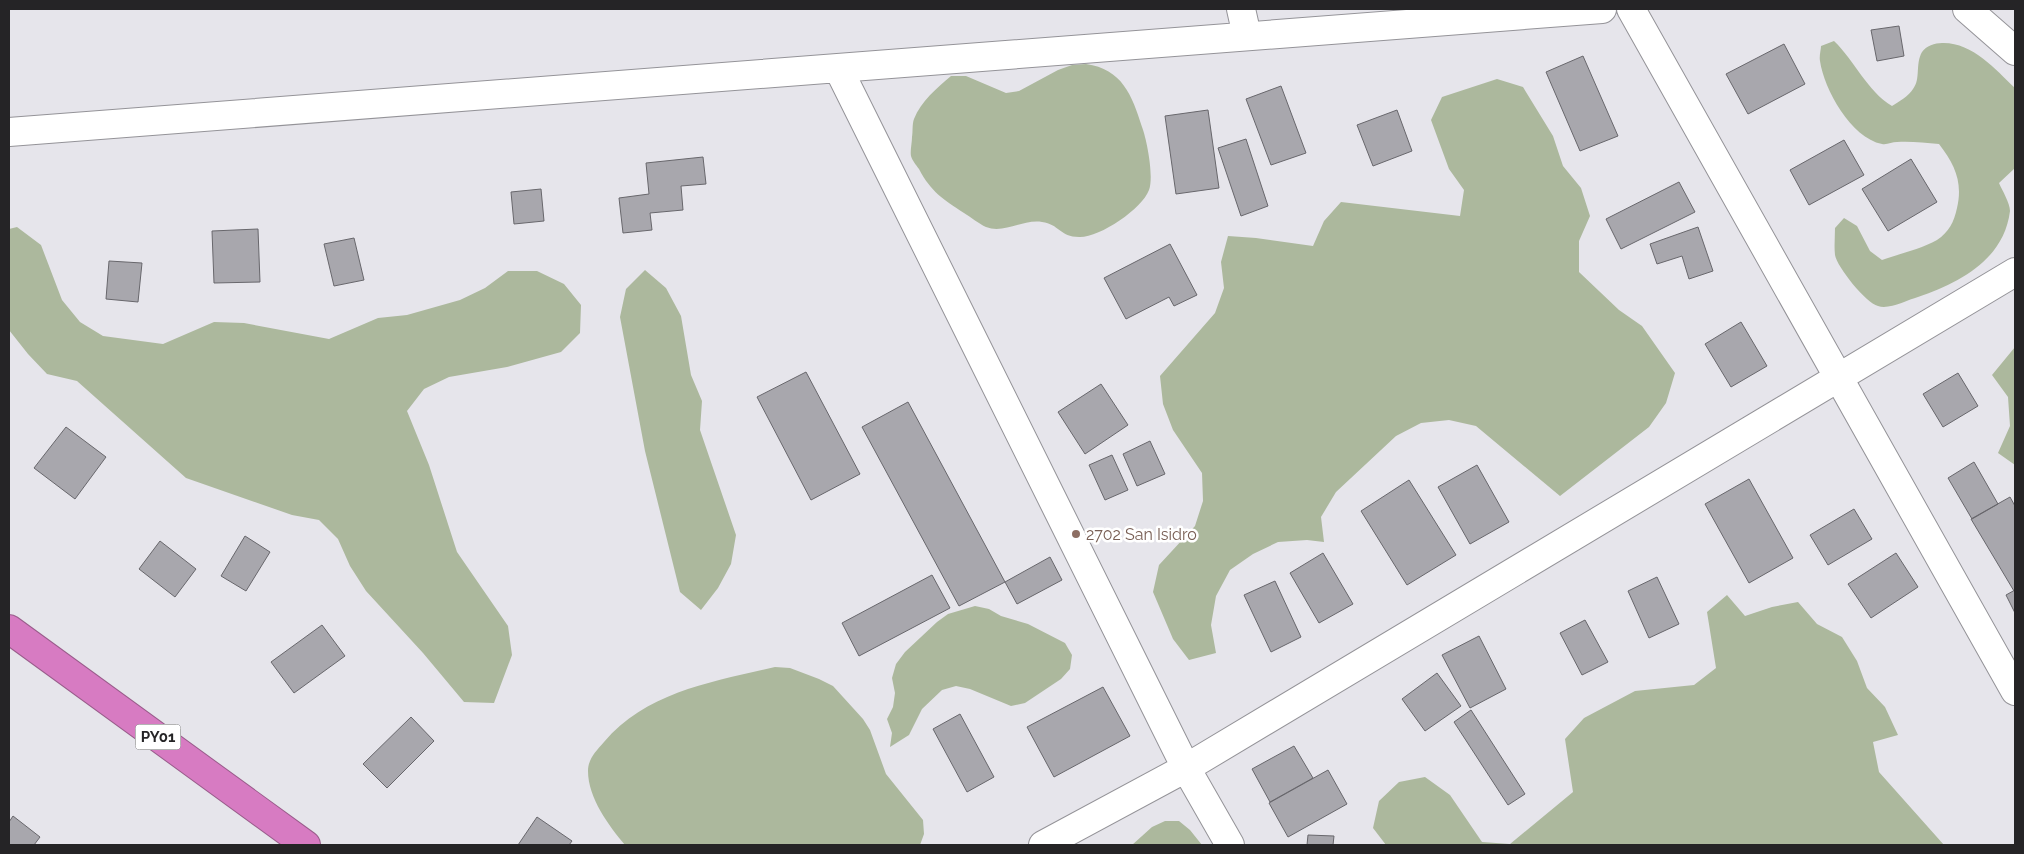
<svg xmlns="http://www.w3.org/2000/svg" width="2024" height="854" font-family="Raleway,sans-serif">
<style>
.green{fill:#acb89d}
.building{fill:#a8a7ad;stroke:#68676c}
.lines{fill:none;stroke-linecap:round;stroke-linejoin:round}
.street-casing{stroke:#949398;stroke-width:30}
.highway-casing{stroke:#995d8b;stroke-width:30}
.street{stroke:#fff;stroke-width:28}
.highway{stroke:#d77bc2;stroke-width:28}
.education-dot{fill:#8d6e63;stroke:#fff;stroke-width:2}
.labels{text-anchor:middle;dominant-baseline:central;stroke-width:5;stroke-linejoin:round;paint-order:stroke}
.shield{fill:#fff;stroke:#666667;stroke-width:1}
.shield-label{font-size:15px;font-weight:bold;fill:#252426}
.education-label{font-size:16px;fill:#785e54;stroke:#fff;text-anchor:start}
</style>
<rect width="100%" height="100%" fill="#e6e5eb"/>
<path class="green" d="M1834 41C1855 61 1867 91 1892 106 1898 102 1909 96 1913 89 1921 79 1915 64 1922 52 1926 46 1935 43 1942 43 1972 42 1995 69 2015 88V168L1999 183C2002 190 2010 203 2010 211 2004 260 1959 283 1918 297 1907 300 1889 310 1878 306 1866 303 1837 267 1835 255 1834 246 1835 237 1835 228L1844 218 1857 226 1870 251 1882 260C1899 254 1921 249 1937 240 1949 232 1954 222 1957 208 1963 182 1955 165 1939 144 1925 143 1911 141 1897 142 1892 142 1887 145 1882 144 1851 138 1824 89 1820 61 1819 56 1821 50 1821 46Z
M1086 64C1122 69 1132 95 1142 127 1147 140 1154 177 1149 190 1142 209 1099 238 1079 237 1060 237 1059 224 1042 222 1023 219 1004 234 986 227 979 224 971 217 964 213 943 199 931 192 919 169 916 165 912 160 911 156 910 151 912 143 912 137 913 132 912 124 914 119 921 101 937 88 951 76H966L1006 93 1019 91 1058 70 1072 65Z
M1497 79 1523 87 1553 136 1563 166 1581 188 1590 216 1579 241V272L1619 310 1642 326 1675 373 1666 403 1649 427 1560 496 1476 426 1449 420 1421 423 1396 436 1336 492 1321 517 1324 542 1307 540 1278 542 1253 554 1230 570 1216 596 1211 625 1216 653 1189 660 1173 639 1153 592 1159 565 1195 526 1203 501 1202 473 1173 430 1163 404 1160 376 1215 313 1224 288 1221 262 1228 236 1256 238 1313 246 1324 221 1341 202 1460 216 1464 190 1449 169 1431 120 1442 97Z
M17 227 41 245 62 300 80 322 103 336 163 344 214 322 244 323 329 339 378 318 407 315 460 300 485 288 508 271H537L564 284 581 305 580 333 561 352 507 367 449 377 424 389 407 411 429 465 457 552 508 626 512 655 494 703 464 702 423 653 366 591 350 566 338 539 319 520 292 515 186 478 77 381 47 374 28 354 9 330V229Z
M645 270 666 288 681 316 691 375 702 401 700 430 736 535 731 564 718 588 701 610 680 592 645 451 620 317 626 289Z
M2015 347V465L1998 453 2010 426 2008 397 1992 375Z
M1727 595 1745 616 1772 607 1798 602 1817 624 1842 637 1857 661 1867 688 1885 707 1898 735 1873 742 1879 772 1944 845H1386L1373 828 1379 801 1399 782 1425 777 1450 795 1482 842 1510 844 1573 792 1565 739 1584 718 1635 691 1694 685 1716 668 1707 612Z
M975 606 989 609 1001 616 1028 624 1065 643 1072 655 1070 669 1061 679 1025 703 1011 706 970 689 956 686 942 690 922 709 909 735 890 747 892 733 887 719 893 707 895 693 892 678 896 664 905 652 937 622 948 614Z
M775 667 790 668 819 679 833 686 863 719 870 730 886 774 923 820 924 834 920 845H625C609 826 588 798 588 771 588 759 596 751 604 742 648 691 713 682 775 667Z
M1165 821H1179L1190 830 1202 845H1132L1152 827Z"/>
<path class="building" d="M1899 26 1904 56 1877 61 1871 30Z
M1784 44 1805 84 1748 114 1726 74Z
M1583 56 1618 136 1580 151 1546 72Z
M1281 86 1306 153 1271 165 1246 99Z
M1208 110 1219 188 1176 194 1165 116Z
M1397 110 1412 151 1373 166 1357 125Z
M1246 139 1268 206 1241 216 1218 148Z
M1844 140 1864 175 1809 205 1790 170Z
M703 157 706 184 681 186 683 210 650 213 652 230 623 233 619 198 649 194 646 163Z
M1911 159 1937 202 1888 231 1862 189Z
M1679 182 1695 212 1621 249 1606 219Z
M541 189 544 221 514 224 511 192Z
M1698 227 1713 271 1689 279 1682 256 1657 264 1650 244Z
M258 229 260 282 214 283 212 231Z
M354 238 364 280 334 286 324 244Z
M1170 244 1197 295 1174 306 1169 297 1126 319 1104 278Z
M109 261 142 263 138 302 106 299Z
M1741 322 1767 366 1731 387 1705 344Z
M806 372 860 474 811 500 757 397Z
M1958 373 1978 406 1943 427 1923 394Z
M1101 384 1128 425 1085 454 1058 412Z
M908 402 1005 582 959 606 862 427Z
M66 427 106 457 75 499 34 468Z
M1150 441 1165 474 1137 486 1123 454Z
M1112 455 1128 490 1105 500 1089 465Z
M1974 462 1998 504 1972 519 1948 478Z
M1477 465 1509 522 1470 544 1438 487Z
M1749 479 1793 558 1749 583 1705 504Z
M1409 480 1456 555 1407 585 1361 511Z
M2010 497 2015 506V590L2014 591 1971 519Z
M1854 509 1872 539 1828 565 1810 535Z
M245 536 270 552 246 591 221 576Z
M160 541 196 569 175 597 139 569Z
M1323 553 1353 604 1319 623 1290 573Z
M1896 553 1918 587 1871 618 1848 584Z
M1050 557 1062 580 1017 604 1005 582Z
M932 575 950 608 859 656 842 623Z
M1657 577 1679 624 1649 638 1628 591Z
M1275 581 1301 637 1271 652 1244 595Z
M2015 590V613L2006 595Z
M1585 620 1608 662 1582 675 1560 633Z
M322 625 345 656 294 693 271 662Z
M1479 636 1506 689 1470 708 1442 655Z
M1437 673 1461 706 1425 731 1402 699Z
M1103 687 1130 736 1054 777 1027 727Z
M1471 710 1525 794 1508 805 1454 722Z
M960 714 994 777 967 792 933 729Z
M411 717 434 741 387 788 363 764Z
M1294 746 1313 778 1270 802 1252 769Z
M1328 770 1347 804 1288 837 1269 803Z
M13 816 40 837 34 845H9V822Z
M537 817 572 841 569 845H518Z
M1308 835 1334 836 1333 845H1307Z"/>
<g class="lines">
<g class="street-casing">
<path id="street" d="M1241 9 1247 36
M1631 9 2015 691
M1967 9 2015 51
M838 68 1186 768 1230 845
M9 132 1602 9
M1043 845 1186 768 2015 272"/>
</g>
<g class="highway-casing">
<path id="highway" d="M9 629 306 845"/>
</g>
<use href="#street" class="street"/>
<use href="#highway" class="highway"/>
</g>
<circle class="education-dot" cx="1076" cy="534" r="5"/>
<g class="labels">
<rect class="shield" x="135.5" y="724.5" width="45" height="25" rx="4"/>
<g class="shield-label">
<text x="158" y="737">PY01</text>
</g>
<g class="education-label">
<text x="1086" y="534">2702 San Isidro</text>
</g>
</g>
<rect width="2024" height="854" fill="none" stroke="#252426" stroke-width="20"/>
</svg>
